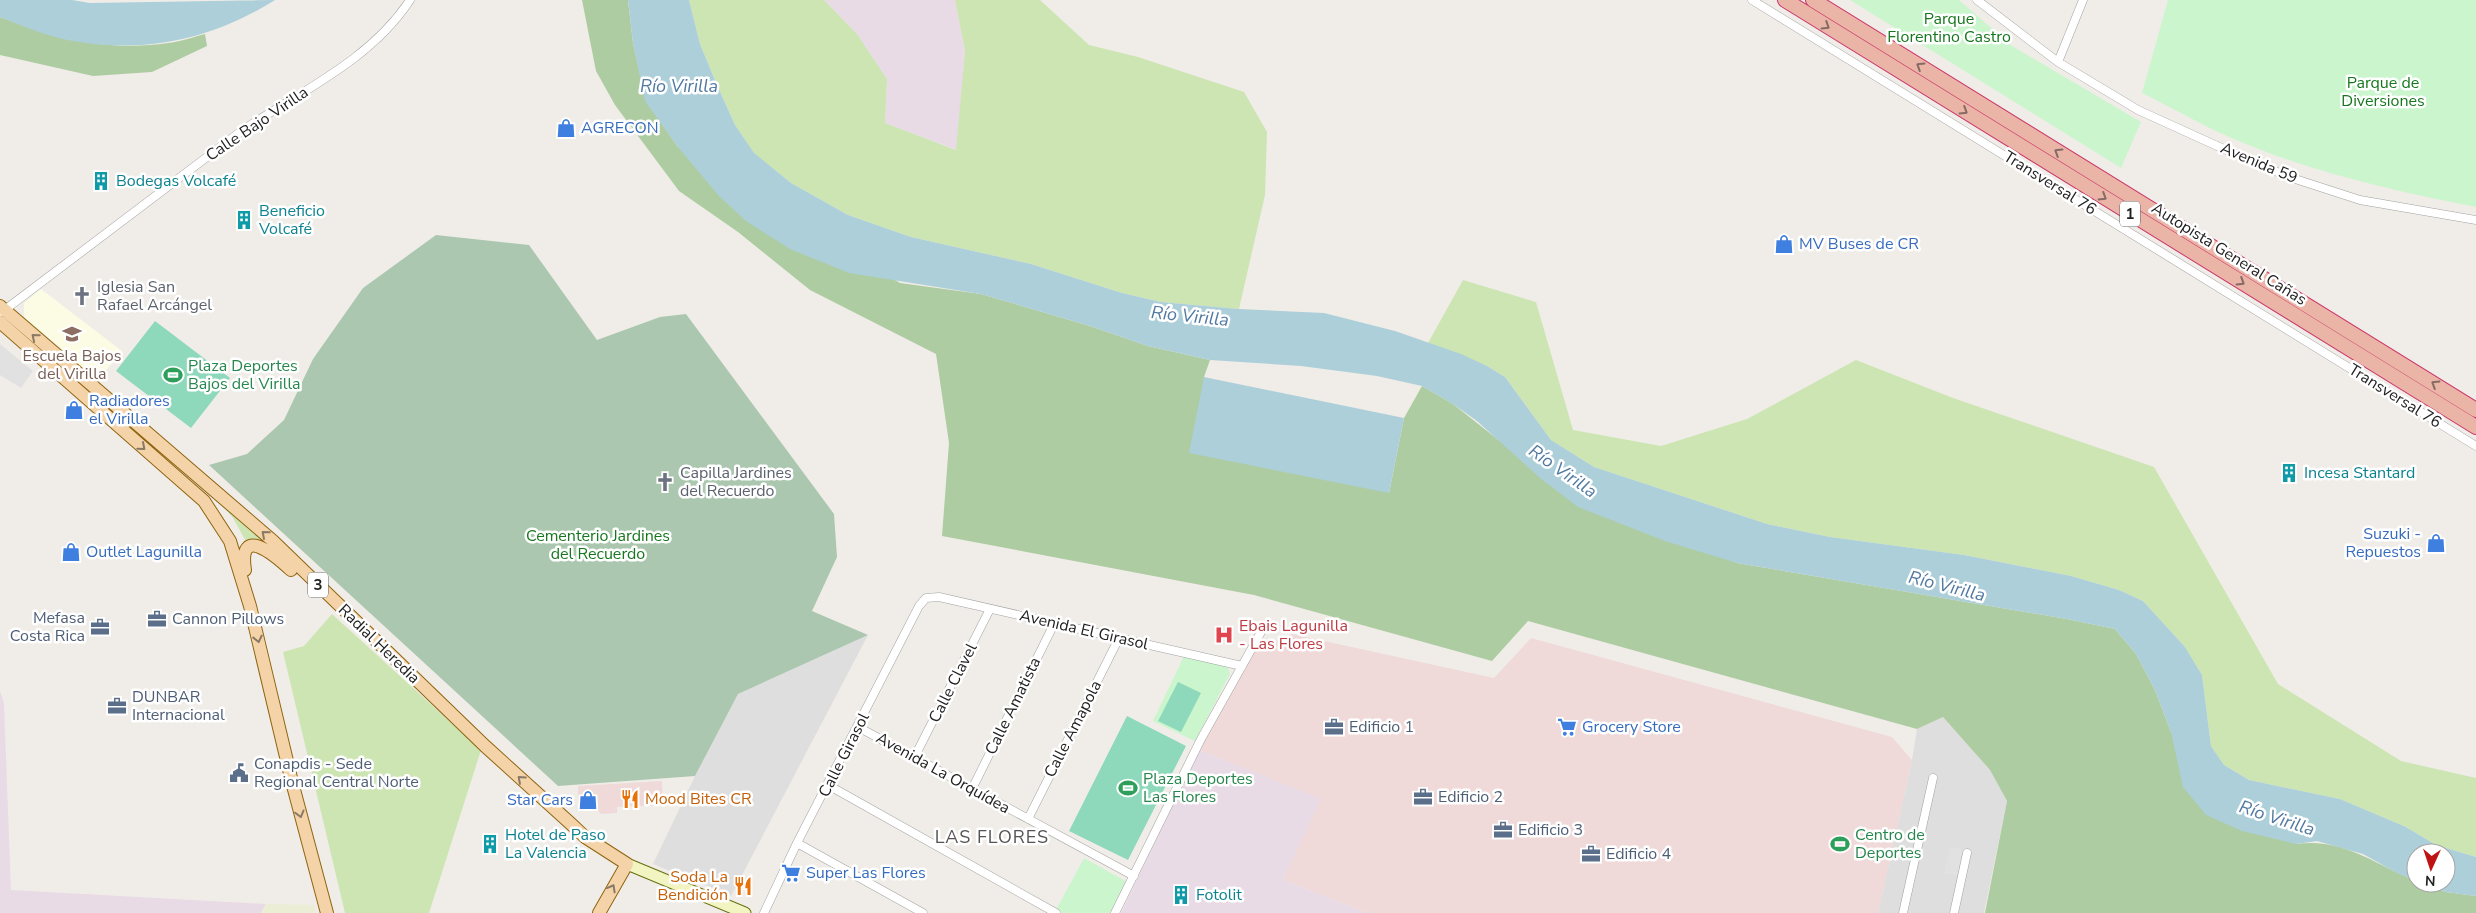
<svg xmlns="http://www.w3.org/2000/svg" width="2476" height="913" font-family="'Nunito Sans',sans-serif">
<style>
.residential{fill:#dfdede}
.commercial{fill:#efdad9}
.industrial{fill:#e9dbe6}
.education{fill:#fcfce5}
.farmland{fill:#ebedd5}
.grass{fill:#cce5b3}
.forest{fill:#adcca1}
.cemetery{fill:#abc7af}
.park{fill:#caf5cd}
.pitch{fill:#8ed8bb}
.parking{fill:#e1e1e1}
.water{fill:#adcfd9}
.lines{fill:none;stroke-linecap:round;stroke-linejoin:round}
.minor-casing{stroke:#a2a2a2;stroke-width:9}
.secondary-casing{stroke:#66700f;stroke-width:13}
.primary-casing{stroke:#8f640e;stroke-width:14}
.trunk-casing{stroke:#cc376b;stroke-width:16}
.minor{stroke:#fff;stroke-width:8}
.secondary{stroke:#f2f4c2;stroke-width:11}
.primary{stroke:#f4d3a9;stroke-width:12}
.trunk{stroke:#eab5a7;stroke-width:14}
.oneway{stroke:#866b64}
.oneway2{stroke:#8a7a65}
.labels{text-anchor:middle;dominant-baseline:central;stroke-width:5;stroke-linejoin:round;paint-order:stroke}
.shield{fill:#fff;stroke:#646464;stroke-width:1}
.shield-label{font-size:15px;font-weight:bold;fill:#212121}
.park-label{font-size:16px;fill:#16771e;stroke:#fff}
.street-label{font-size:16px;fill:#212121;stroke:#fff}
.shop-label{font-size:16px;fill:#366cbe;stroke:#fff;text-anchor:start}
.culture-label{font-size:16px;fill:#0d838f;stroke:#fff;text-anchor:start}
.worship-label{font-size:16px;fill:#5b616d;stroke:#fff;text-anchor:start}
.education-label{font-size:16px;fill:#785e54;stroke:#fff}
.leisure-label{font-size:16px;fill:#27864d;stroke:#fff;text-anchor:start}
.service-label{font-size:16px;fill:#4e5e75;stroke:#fff;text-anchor:start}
.health-label{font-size:16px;fill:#be3a42;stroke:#fff;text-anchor:start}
.food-label{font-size:16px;fill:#c56008;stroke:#fff;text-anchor:start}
.water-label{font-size:18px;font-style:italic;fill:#527aa1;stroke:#fff}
.neighbourhood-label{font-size:18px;letter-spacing:1px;fill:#545454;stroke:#fff}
</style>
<rect width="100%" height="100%" fill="#f0ede8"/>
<path class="residential" d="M868 635 731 896 653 864 695 776 738 694Z
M1943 717 1990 770 2007 801 1984 913H1878L1912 760 1917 729Z"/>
<path class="commercial" d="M1292 634 1494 678 1531 638 1892 737 1912 760 1878 913H1367L1283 880 1320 799 1199 750 1257 647Z
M662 781 663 805 617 807V813L601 814 594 806 584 807 578 802V786Z"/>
<path class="industrial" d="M824 0H955L965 51 957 150 885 123 887 79 857 34Z
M0 691 4 703 11 890 266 904 261 913H0Z
M1199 750 1321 799 1283 880 1367 913H1121Z"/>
<path class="education" d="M41 289 122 351 98 380 24 317V303Z"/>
<path class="farmland" d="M266 904 314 905 316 913H261Z"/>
<path class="grass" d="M689 0H824L857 34 887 79 885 123 956 150 965 51 955 0H1040L1089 45 1138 57 1244 92 1267 132 1265 195 1239 309 1161 302 1122 293 1031 264 911 237 848 215 791 183 754 154 735 125 717 85 700 44Z
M1463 280 1536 302 1573 430 1661 446 1747 419 1856 360 1953 398 2154 467 2278 684 2401 761 2476 778V857L2436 845 2406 827 2340 799 2249 780 2224 765 2211 746 2202 675 2185 647 2143 601 2119 590 2071 576 1964 555 1830 537 1767 524 1594 467 1551 440 1505 377 1487 366 1428 343Z
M206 487 271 540 249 547 233 518Z
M332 614 481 750 429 913H345L283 652 304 646Z"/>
<path class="forest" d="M582 0H628L633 43 646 101 678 147 900 283 981 294 1090 326 1148 346 1210 360 1204 377 1389 493 1404 418 1422 386 1453 404 1501 442 1737 563 2067 619 2115 629 2136 654 2155 690 2171 732 2296 844C2345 838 2373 864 2416 881V883H2422L2446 892 2476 896V913H1985L2007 801 1990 770 1943 717 1917 729 1528 621 1492 661 1254 595 942 536 949 443 936 354 810 290 738 232 679 191 615 105 596 71Z
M0 17C55 38 108 52 168 43 180 42 193 37 205 34L207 46 152 72 93 76 0 55Z"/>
<path class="cemetery" d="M436 235 529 245 597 340 660 317 686 314 834 514 837 557 812 611 868 635 738 694 695 776 558 786 209 465 247 454 284 420 313 359 363 288Z"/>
<path class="park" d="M1850 0H1959L2012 46 2141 122 2121 168Z
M2168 0H2476V207C2394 191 2311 172 2234 139 2203 126 2173 108 2142 93Z
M1184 656 1227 666 1230 674 1195 741 1153 721Z
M1084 858 1127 882 1110 913H1062L1056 910Z"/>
<path class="pitch" d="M155 321 230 378 191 428 116 371Z
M1178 682 1201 693 1181 732 1158 721Z
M1127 716 1186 746 1128 860 1069 831Z"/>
<path class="parking" d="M0 344 33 371 21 388 0 375Z
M1950 847 1963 850 1957 876 1944 873Z"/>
<path class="water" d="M0 0H72L90 3 275 0C213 39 146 54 73 41 48 37 23 26 0 17Z
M628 0H689L700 44 717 85 735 125 754 153 791 183 848 215 911 237 1031 264 1122 293 1161 302 1239 309 1324 313 1395 331 1461 354 1487 366 1505 377 1551 440 1594 467 1767 524 1830 537 1964 555 2071 576 2119 590 2143 601 2185 647 2202 675 2211 746 2224 765 2249 780 2340 799 2406 827 2436 845 2476 857V896L2446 892 2422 883H2446V853H2416V881L2397 873 2363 854 2317 841 2296 844 2242 831 2206 815 2183 787 2171 732 2155 690 2136 654 2115 629 2067 619 1737 563 1665 541 1578 507 1540 478 1477 421 1453 404 1422 386 1377 376 1301 366 1210 360 1148 346 1090 326 981 294 849 273 790 249 746 221 719 196 678 147 645 101 633 43Z
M1204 377 1404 418 1389 493 1189 453Z"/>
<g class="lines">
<g class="minor-casing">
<path id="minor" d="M1752 0 2476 446
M1977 0 2058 62 2138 110 2215 145 2289 177 2360 200 2476 220
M2058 62 2083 0
M2 312 240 132C299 92 370 61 410 0
M858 727 1134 876
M915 756 990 609
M828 785 1056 913
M972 789 1054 624
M1028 819 1119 638
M797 843 923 913
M764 913 797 843 919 606 926 598 939 597 1242 666
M1115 913 1201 739 1261 632
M1903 913 1933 778
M1954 913 1967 853"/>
</g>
<g class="secondary-casing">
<path id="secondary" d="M627 864 745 913"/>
</g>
<g class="primary-casing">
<path id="primary" d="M0 306 273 541 485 746 570 823 585 837 627 864 599 913
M0 322 204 501 230 541 250 606 292 782 327 913
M245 570C238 523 276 556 291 570"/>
</g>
<g class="trunk-casing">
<path id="trunk" d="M1785 0 2476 427
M1813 0 2476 410"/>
</g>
<use href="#minor" class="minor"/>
<use href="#secondary" class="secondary"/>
<use href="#primary" class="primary"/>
<use href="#trunk" class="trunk"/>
</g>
<defs><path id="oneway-chevron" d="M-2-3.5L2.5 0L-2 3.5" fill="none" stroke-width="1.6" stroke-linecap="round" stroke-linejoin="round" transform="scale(1.25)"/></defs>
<g class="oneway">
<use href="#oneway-chevron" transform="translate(1826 26) rotate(32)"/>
<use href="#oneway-chevron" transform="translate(1920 66) rotate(-148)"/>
<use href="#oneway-chevron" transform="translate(1964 111) rotate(32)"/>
<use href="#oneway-chevron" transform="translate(2058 152) rotate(-148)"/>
<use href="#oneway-chevron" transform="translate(2103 197) rotate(32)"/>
<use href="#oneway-chevron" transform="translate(2241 282) rotate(32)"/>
<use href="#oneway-chevron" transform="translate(2435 384) rotate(-148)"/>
</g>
<g class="oneway2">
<use href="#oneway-chevron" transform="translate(35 337) rotate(-140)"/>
<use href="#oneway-chevron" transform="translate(142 447) rotate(41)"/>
<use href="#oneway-chevron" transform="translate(265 534) rotate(-139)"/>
<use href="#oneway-chevron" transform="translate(258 639) rotate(77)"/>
<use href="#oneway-chevron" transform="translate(521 779) rotate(-138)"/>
<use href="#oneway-chevron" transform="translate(300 814) rotate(75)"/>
<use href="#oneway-chevron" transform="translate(612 888) rotate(-61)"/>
</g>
<defs>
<g id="shop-bare" transform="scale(1.5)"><path d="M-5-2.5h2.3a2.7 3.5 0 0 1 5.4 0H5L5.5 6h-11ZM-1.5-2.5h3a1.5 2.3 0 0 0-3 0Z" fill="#3f7fe0" stroke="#fff" stroke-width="2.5" paint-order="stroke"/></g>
<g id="building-bare" transform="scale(1.5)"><path d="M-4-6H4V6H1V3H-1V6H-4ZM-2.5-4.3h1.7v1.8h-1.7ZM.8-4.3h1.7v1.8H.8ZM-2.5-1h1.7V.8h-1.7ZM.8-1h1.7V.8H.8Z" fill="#0f9aa8" stroke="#fff" stroke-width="2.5" paint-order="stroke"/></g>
<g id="church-bare" transform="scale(1.5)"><path d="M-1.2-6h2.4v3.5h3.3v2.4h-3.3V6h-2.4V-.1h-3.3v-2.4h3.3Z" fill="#6b7280" stroke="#fff" stroke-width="2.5" paint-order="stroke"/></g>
<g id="school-bare" transform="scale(1.5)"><path d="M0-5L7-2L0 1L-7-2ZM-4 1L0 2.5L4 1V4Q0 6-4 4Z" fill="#8d6e63" stroke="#fff" stroke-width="2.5" paint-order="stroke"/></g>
<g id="stadium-bare" transform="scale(1.5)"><path d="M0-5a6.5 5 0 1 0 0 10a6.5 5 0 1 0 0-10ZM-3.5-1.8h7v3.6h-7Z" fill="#2e9e5b" stroke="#fff" stroke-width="2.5" paint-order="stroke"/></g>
<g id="office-bare" transform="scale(1.5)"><path d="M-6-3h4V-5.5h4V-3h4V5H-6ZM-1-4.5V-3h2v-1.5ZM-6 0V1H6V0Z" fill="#5c6f8a" stroke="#fff" stroke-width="2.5" paint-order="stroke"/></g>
<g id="hospital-bare" transform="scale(1.5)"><path d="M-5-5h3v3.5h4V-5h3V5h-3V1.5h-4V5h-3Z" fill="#e0444e" stroke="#fff" stroke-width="2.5" paint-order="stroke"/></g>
<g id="supermarket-bare" transform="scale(1.5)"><path d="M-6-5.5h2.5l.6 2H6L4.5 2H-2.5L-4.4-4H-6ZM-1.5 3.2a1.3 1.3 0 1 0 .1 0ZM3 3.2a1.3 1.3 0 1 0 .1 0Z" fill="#3f7fe0" stroke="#fff" stroke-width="2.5" paint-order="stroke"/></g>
<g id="civic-bare" transform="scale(1.5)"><path d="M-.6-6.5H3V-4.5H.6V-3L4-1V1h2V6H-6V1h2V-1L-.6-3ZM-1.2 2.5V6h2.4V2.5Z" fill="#5c6f8a" stroke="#fff" stroke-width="2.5" paint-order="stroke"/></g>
<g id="restaurant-bare" transform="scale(1.5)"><path d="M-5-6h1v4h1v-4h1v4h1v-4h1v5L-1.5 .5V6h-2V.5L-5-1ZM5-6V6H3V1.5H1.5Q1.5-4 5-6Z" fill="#e8710a" stroke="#fff" stroke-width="2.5" paint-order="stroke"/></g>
</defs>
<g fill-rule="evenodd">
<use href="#shop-bare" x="566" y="128"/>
<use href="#building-bare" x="101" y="181"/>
<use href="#building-bare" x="244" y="220"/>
<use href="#shop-bare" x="1784" y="244"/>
<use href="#church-bare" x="82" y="296"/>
<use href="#school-bare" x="72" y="334"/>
<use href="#stadium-bare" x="173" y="375"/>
<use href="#shop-bare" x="74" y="410"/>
<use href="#building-bare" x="2289" y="473"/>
<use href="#church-bare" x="665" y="482"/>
<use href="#shop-bare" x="2436" y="543"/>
<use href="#shop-bare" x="71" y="552"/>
<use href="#office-bare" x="157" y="619"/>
<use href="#office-bare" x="100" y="627"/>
<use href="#hospital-bare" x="1224" y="635"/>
<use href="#office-bare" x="117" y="706"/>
<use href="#office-bare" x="1334" y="727"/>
<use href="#supermarket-bare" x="1567" y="727"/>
<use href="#civic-bare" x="239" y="773"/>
<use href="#stadium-bare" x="1128" y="788"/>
<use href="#office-bare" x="1423" y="797"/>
<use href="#restaurant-bare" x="630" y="799"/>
<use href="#shop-bare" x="588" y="800"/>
<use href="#office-bare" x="1503" y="830"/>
<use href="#building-bare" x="490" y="844"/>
<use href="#stadium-bare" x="1840" y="844"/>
<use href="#office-bare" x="1591" y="854"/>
<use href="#supermarket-bare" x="791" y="873"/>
<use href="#restaurant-bare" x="743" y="886"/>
<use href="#building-bare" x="1181" y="895"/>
</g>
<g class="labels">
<g class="shield">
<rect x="2120" y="201.5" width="20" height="25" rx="4"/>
<rect x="308" y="572.5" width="20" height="25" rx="4"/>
</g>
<g class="shield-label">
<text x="2130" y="214">1</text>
<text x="318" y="585">3</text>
</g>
<g class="park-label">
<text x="1949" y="19">Parque<tspan x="1949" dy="18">Florentino Castro</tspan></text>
<text x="2383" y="83">Parque de<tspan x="2383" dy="18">Diversiones</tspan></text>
<text x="598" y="536">Cementerio Jardines<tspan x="598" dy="18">del Recuerdo</tspan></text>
</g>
<g class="street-label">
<text transform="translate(257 124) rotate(-34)">Calle Bajo Virilla</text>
<text transform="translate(2259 163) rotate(23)">Avenida 59</text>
<text transform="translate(2050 183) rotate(32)">Transversal 76</text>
<text transform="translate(2229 254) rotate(32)">Autopista General Cañas</text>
<text transform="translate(2395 396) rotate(32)">Transversal 76</text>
<text transform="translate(1084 630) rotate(13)">Avenida El Girasol</text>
<text transform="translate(379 644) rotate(44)">Radial Heredia</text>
<text transform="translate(953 683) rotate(-63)">Calle Clavel</text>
<text transform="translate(1013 706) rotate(-64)">Calle Amatista</text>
<text transform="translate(1073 729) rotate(-63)">Calle Amapola</text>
<text transform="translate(844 755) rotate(-63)">Calle Girasol</text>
<text transform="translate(943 773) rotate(29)">Avenida La Orquídea</text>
</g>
<g class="shop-label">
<text x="581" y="128">AGRECON</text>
<text x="1799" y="244">MV Buses de CR</text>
<text x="89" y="401">Radiadores<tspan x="89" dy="18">el Virilla</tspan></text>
<text x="2421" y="534" text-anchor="end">Suzuki -<tspan x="2421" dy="18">Repuestos</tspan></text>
<text x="86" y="552">Outlet Lagunilla</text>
<text x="1582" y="727">Grocery Store</text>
<text x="573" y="800" text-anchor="end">Star Cars</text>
<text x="806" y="873">Super Las Flores</text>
</g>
<g class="culture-label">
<text x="116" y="181">Bodegas Volcafé</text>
<text x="259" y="211">Beneficio<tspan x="259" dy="18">Volcafé</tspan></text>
<text x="2304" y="473">Incesa Stantard</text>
<text x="505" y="835">Hotel de Paso<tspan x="505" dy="18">La Valencia</tspan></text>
<text x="1196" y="895">Fotolit</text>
</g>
<g class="worship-label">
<text x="97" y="287">Iglesia San<tspan x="97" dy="18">Rafael Arcángel</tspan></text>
<text x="680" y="473">Capilla Jardines<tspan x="680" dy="18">del Recuerdo</tspan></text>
</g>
<g class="education-label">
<text x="72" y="356">Escuela Bajos<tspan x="72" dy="18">del Virilla</tspan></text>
</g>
<g class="leisure-label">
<text x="188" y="366">Plaza Deportes<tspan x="188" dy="18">Bajos del Virilla</tspan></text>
<text x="1143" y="779">Plaza Deportes<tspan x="1143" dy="18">Las Flores</tspan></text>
<text x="1855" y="835">Centro de<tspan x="1855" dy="18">Deportes</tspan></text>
</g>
<g class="service-label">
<text x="85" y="618" text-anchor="end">Mefasa<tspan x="85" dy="18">Costa Rica</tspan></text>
<text x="172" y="619">Cannon Pillows</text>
<text x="132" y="697">DUNBAR<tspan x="132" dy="18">Internacional</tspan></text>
<text x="1349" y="727">Edificio 1</text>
<text x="254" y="764">Conapdis - Sede<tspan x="254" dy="18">Regional Central Norte</tspan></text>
<text x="1438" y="797">Edificio 2</text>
<text x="1518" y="830">Edificio 3</text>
<text x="1606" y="854">Edificio 4</text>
</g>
<g class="health-label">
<text x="1239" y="626">Ebais Lagunilla<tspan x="1239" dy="18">- Las Flores</tspan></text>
</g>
<g class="food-label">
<text x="645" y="799">Mood Bites CR</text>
<text x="728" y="877" text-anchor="end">Soda La<tspan x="728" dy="18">Bendición</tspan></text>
</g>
<g class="water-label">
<text x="679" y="86">Río Virilla</text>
<text transform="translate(1190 316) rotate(6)">Río Virilla</text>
<text transform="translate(1563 471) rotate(35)">Río Virilla</text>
<text transform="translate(1947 586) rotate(14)">Río Virilla</text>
<text transform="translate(2277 818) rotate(18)">Río Virilla</text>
</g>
<g class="neighbourhood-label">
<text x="992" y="837">LAS FLORES</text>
</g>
</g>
<g transform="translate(2431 868) rotate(183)"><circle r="24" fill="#ffffff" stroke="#a6a6a6"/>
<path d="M0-4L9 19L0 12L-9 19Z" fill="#bf1213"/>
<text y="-8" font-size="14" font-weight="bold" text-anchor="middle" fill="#212121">N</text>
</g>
</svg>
